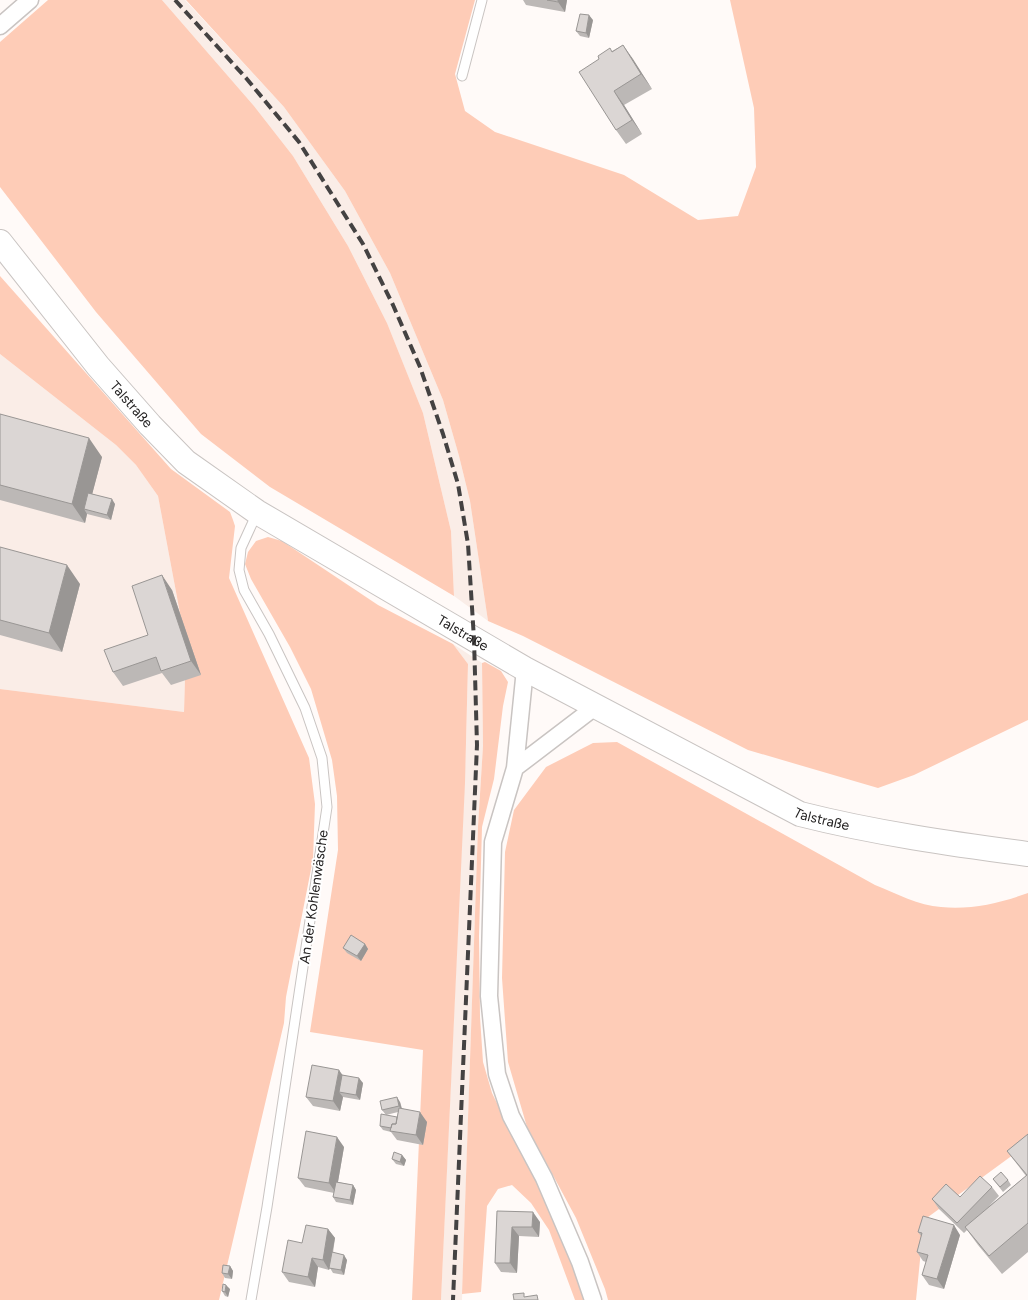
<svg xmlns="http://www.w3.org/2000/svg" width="1028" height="1300" font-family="Figtree,sans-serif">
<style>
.built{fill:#faede7}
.green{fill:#feccb7}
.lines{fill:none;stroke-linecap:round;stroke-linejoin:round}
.lane-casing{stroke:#c9c4c2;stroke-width:11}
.street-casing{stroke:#c9c4c2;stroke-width:19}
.secondary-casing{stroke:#c9c4c2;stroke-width:26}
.lane{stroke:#fff;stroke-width:9}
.street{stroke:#fff;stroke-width:16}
.secondary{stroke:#fff;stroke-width:24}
.rail{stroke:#444242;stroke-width:4;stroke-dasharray:10 5;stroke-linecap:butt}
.wall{fill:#bcb8b6}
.shaded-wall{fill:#999694}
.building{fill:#dbd6d4;stroke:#999694}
.labels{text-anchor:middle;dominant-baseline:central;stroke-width:4;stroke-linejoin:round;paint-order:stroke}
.street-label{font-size:14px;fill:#252323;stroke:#fff}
</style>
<rect width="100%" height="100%" fill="#fffaf8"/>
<path class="built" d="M162 0H185L284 107 345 191 390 273 443 400 459 456 470 501 488 621 454 596 451 531 423 413 387 323 348 246 293 156 254 106Z
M0 354 116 445 136 465 158 496 186 645 184 712 0 689Z
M453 644 482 663 483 746 478 826 462 1300H441L466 746 468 664Z"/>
<path class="green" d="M48 0H162L254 106 293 156 348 246 387 323 423 413 451 531 454 596 270 487 201 434 96 312 0 187V42Z
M186 0H475L455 74 465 111 495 132 624 175 698 220 738 216 756 167 754 108 730 0H1028V720L914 775 878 788 748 750 523 636 488 621 470 501 459 456 443 400 390 273 345 191 284 107Z
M0 276 171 469 230 512 233 520 235 526 229 578 309 758 315 804 313 859 286 997 284 1023 219 1300H0V689L184 712 186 645 158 496 136 465 116 445 0 354Z
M268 537 282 541 378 605 453 644 468 664 465 783 441 1300H412L423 1050 310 1032 338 850 337 796 332 760 311 689 290 647 251 579 245 564 248 552 256 541Z
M485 662 501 671 508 682 503 706 494 779 482 827 479 936 480 1017 483 1062 492 1093 511 1132 547 1195 586 1300H575L549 1230 531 1203 512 1185 498 1189 487 1206 481 1292 462 1294 478 826 483 746 482 663Z
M617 742 875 885C896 893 919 906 941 907 971 910 1000 903 1028 893V1144L924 1220 916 1300H608L605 1289 576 1218 527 1127 508 1062 502 978 505 852 514 810 546 767 593 743Z"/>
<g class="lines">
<g class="lane-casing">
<path id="lane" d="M462 76 482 0
M251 1300 267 1207 327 807 322 758 305 708 269 634 244 590 239 570 241 548 257 513"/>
</g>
<g class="street-casing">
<path id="street" d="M0 26 30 0
M525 669 515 768 493 842 489 996 497 1074 511 1116 544 1178 580 1262 593 1300
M515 768 595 707"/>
</g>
<g class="secondary-casing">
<g id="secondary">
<path id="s1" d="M0 242 98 366 150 425 186 462 257 512 525 669 800 814C875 833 952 844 1028 854"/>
</g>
</g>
<use href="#lane" class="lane"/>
<use href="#street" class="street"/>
<use href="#secondary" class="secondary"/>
<path class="rail" d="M175 0 246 78 299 142 363 244 393 305 420 367 443 434 458 484 468 544 474 639 477 745 453 1300"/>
</g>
<path class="wall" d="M523 0H567L565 12 526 5Z
M593 20 589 38 580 36 576 31Z
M623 45 652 89 624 105 642 134 626 144 616 130 612 51Z
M0 414 102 457 92 494 115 504 111 520 87 514 85 523 0 500Z
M0 547 80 584 62 652 0 635Z
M172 590 201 675 171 685 162 673 123 686 113 672 148 635Z
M365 944 368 949 361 961 347 953 343 948Z
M343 1075 363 1083 360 1100 343 1097 340 1111 313 1106 306 1097Z
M400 1102 402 1108 427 1122 423 1145 397 1140 391 1132 383 1130 380 1126 397 1117 398 1112 386 1115 382 1110Z
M1028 1134V1252L1002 1274 978 1245 967 1230 964 1233 939 1209 932 1199 960 1197 992 1187 999 1196 989 1206 1026 1176 1007 1151Z
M344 1147 338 1182 353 1185 356 1190 353 1205 336 1202 333 1197 334 1193 305 1187 298 1178Z
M402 1155 406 1160 404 1166 396 1164 392 1159Z
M993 1179 1008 1180 1011 1185 1003 1192Z
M497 1211 540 1222 539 1237 519 1236 517 1273 501 1272 495 1263Z
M328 1229 335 1238 333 1253 347 1260 344 1275 333 1273 330 1268 329 1270 318 1267 315 1287 289 1282 282 1272 302 1243Z
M918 1232 960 1235 944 1289 929 1285 922 1275 926 1262 923 1261 917 1252 921 1236Z
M230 1266 233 1271 232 1279 225 1278 222 1273Z
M230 1289 228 1297 225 1296 222 1291Z"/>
<path class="shaded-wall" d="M558 0H567L565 12 558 2Z
M589 15 593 20 589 38 586 33Z
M623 45 633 59 652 89 641 74Z
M614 91 624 105 642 134 632 120Z
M89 438 102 457 88 510 84 509 87 514 85 523 72 504Z
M112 499 115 504 111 520 107 515Z
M67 565 80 584 62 652 49 633Z
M162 575 172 590 201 675 191 661Z
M365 944 368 949 361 961 357 956Z
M339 1070 346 1080 339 1092 343 1097 340 1111 333 1101Z
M359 1078 363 1083 360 1100 356 1095Z
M397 1097 400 1102 402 1111 399 1106Z
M420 1112 427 1122 423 1145 416 1135Z
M337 1137 344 1147 336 1193 329 1183Z
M402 1155 406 1160 404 1166 400 1162Z
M353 1185 356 1190 353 1205 350 1200Z
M533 1212 540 1222 539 1237 532 1227Z
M954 1225 960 1235 944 1289 937 1279Z
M512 1227 519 1236 517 1273 510 1263Z
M328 1229 335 1238 329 1270 323 1260Z
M344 1255 347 1260 344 1275 341 1270Z
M312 1258 318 1267 315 1287 308 1277Z
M230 1266 233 1271 232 1279 228 1274Z
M226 1285 230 1289 228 1297 225 1292Z"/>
<path class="building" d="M547 0H558V2Z
M580 14 589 15 586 33 576 31Z
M623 45 641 74 614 91 632 120 616 130 579 72 599 59 598 56 610 48 612 52Z
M0 414 89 438 72 504 0 485Z
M88 493 112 499 107 515 84 509Z
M0 547 67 565 49 633 0 620Z
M162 575 191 661 161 671 156 657 113 672 104 650 148 635 132 586Z
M351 935 365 944 357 956 343 948Z
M312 1065 339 1070 333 1101 306 1097Z
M342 1075 359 1078 356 1095 339 1092Z
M397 1097 399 1106 382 1110 380 1101Z
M399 1108 420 1112 416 1135 390 1131 392 1124H396Z
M381 1114 397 1117 396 1124H392L391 1128 380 1126Z
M306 1131 337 1137 329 1183 298 1178Z
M1028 1134V1223L989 1256 965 1227 1027 1175 1007 1151Z
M394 1152 402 1155 400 1162 392 1159Z
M1001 1172 1008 1180 1000 1187 993 1179Z
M980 1176 992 1187 957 1223 932 1199 946 1184 960 1197Z
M336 1182 353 1185 350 1200 333 1197Z
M497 1211 533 1212 532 1227H512L510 1263H495Z
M923 1216 954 1225 937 1279 922 1275 928 1255 917 1252 922 1233 918 1232Z
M306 1225 328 1229 323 1260 312 1258 308 1277 282 1272 288 1240 302 1243Z
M332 1252 344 1255 341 1270 329 1268Z
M223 1265 230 1266 228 1274 222 1273Z
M223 1284 226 1285 225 1292 222 1291Z
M524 1293V1297L537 1295 538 1300H514L513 1294Z"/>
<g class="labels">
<g class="street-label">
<text stroke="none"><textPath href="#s1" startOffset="209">Talstraße</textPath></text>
<text stroke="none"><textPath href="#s1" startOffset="614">Talstraße</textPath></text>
<text stroke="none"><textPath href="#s1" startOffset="1019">Talstraße</textPath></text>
<text transform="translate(314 897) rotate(-82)">An der Kohlenwäsche</text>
</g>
</g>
</svg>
